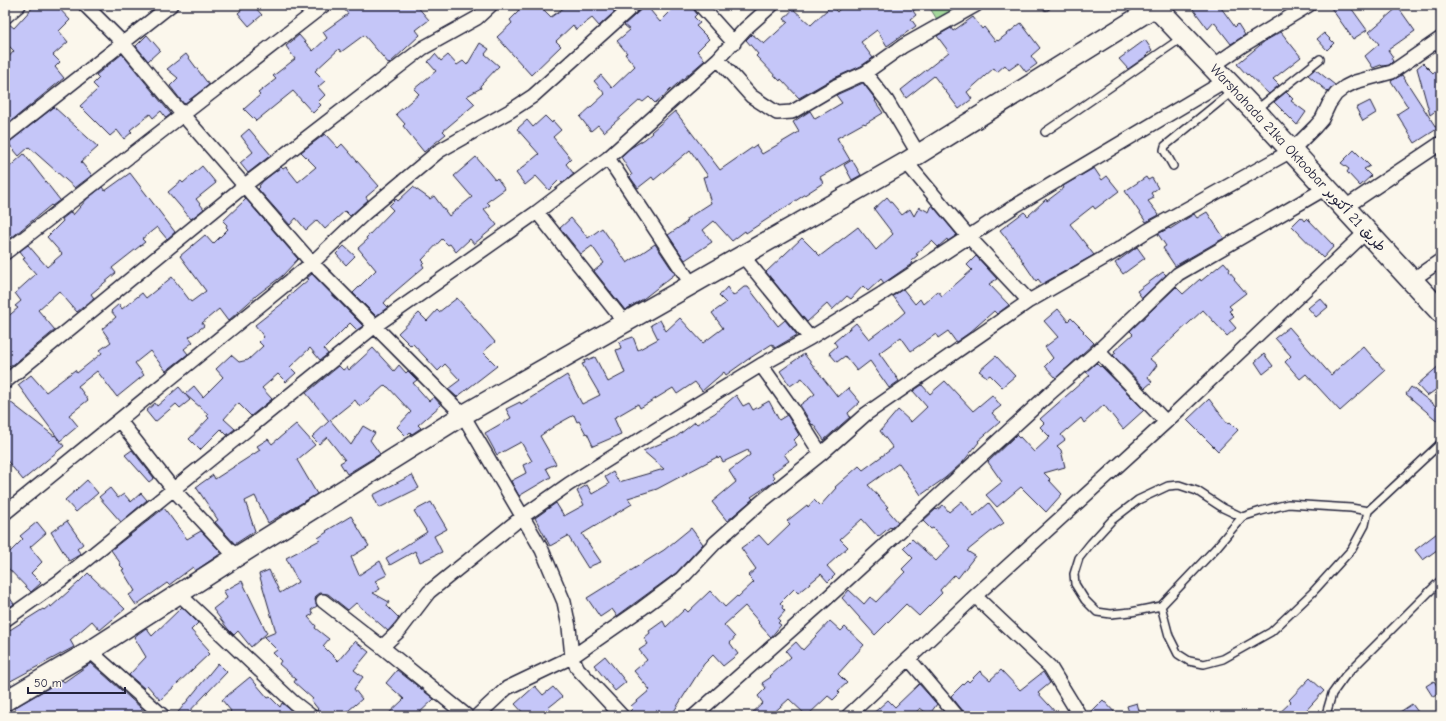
<svg xmlns="http://www.w3.org/2000/svg" width="1446" height="721" font-family="'Comic Neue','Playpen Sans Arabic',sans-serif">
<style>
.green{fill:#a4d89b;stroke:#637d6b}
.building{fill:#c5c6f8;stroke:#22223b}
.lines{fill:none;stroke-linecap:round;stroke-linejoin:round}
.lane-casing{stroke:#22223b;stroke-width:10}
.street-casing{stroke:#22223b;stroke-width:16}
.secondary-casing{stroke:#22223b;stroke-width:22}
.primary-casing{stroke:#22223b;stroke-width:24}
.lane{stroke:#fbf7ec;stroke-width:7}
.street{stroke:#fbf7ec;stroke-width:13}
.secondary{stroke:#fbf7ec;stroke-width:19}
.primary{stroke:#fbf7ec;stroke-width:21}
.labels{text-anchor:middle;dominant-baseline:central;stroke-width:3;stroke-linejoin:round;paint-order:stroke}
.street-label{font-size:14px;fill:#22223b;stroke:#fbf7ec}
</style>
<rect width="100%" height="100%" fill="#fbf7ec"/>
<filter id="ink" filterUnits="userSpaceOnUse"><feTurbulence type="fractalNoise" baseFrequency=".025" numOctaves="2"/><feDisplacementMap in="SourceGraphic" scale="8" xChannelSelector="R" yChannelSelector="G"/><feConvolveMatrix kernelMatrix="1 2 1 2 8 2 1 2 1" color-interpolation-filters="sRGB"/></filter>
<g filter="url(#ink)">
<path class="green" d="M928 5H965L938 21Z"/>
<path class="building" d="M35 5H56L70 20 59 31 68 42 53 55 60 62 55 67 64 78 5 126V61L14 51 5 42V25L9 24 14 28Z
M247 5H253L262 15 249 26 238 13Z
M341 5H416L429 20 416 30 420 35 389 64 364 35 341 52 339 49 315 71 325 81 318 87 325 95 318 102 321 105 313 113 293 91 256 121 244 109 260 95 258 93 276 79 273 76 295 59 286 46 299 35 313 51 327 38 323 32 348 14Z
M513 5H539L551 17 568 5H622L599 26 592 18 576 30 573 25 556 41 561 46 531 75 497 37 512 23 510 20 519 11Z
M646 5 660 22 677 5H692L694 10 697 14 694 17 700 23 696 26 709 39 697 51 705 60 655 103 649 97 643 102 640 100 604 132 598 125 591 131 580 117 605 94 594 81 601 75 612 88 635 66 625 54 627 53 617 41 630 30 624 25Z
M844 5H921L913 11 916 15 911 19 916 26 887 46 877 30 861 42 873 58 861 66 832 79 799 98 781 79 780 81 756 56 758 54 746 40 752 34 764 44 788 22 784 19 793 9 811 25 831 6 837 12Z
M1190 5H1219L1235 27 1238 24 1245 35 1231 44 1214 22 1208 29Z
M1329 5H1349L1367 30 1353 39Z
M1398 7 1415 31 1388 50 1393 57 1391 58 1393 61 1389 65 1382 66 1381 65 1373 68 1365 56 1379 44 1369 32Z
M973 17 982 29 984 27 995 41 997 40 998 41 1021 23 1040 48 1031 56 1037 64 1026 72 1019 63 1009 70 1005 65 997 72 994 68 967 92 972 99 959 109 934 76 906 98 901 90 949 52 937 36 951 28 953 31Z
M1281 32 1301 57 1273 79 1279 85 1269 94 1248 74 1247 75 1237 64 1265 41Z
M1324 33 1334 43 1327 50 1317 39Z
M147 35 160 50 148 61 136 46Z
M1145 40 1152 50 1147 54 1148 55 1128 69 1119 59Z
M480 43 489 49 485 54 499 66 480 86 481 88 467 96 475 104 443 131 446 134 424 152 403 126 405 124 396 114 419 94 414 89 436 71 428 62 435 54 441 61 448 55 457 65 463 61 467 65Z
M122 54 171 114 166 118 161 111 153 118 150 114 130 130 132 132 124 139 117 130 110 136 80 106 98 89 93 84 99 78 96 75Z
M186 54 209 85 184 104 170 86 178 78 167 69Z
M1423 63 1433 73 1441 66V107L1430 115 1417 68Z
M1315 69 1335 85 1328 92 1308 75Z
M1402 75 1437 129 1415 143 1397 114 1408 107 1391 81Z
M863 83 876 100 875 101 883 113 865 124 864 123 837 138 850 160 820 177 823 183 746 233 745 231 732 241 714 221 703 230 712 242 685 260 668 235 687 222 686 219 711 203 703 177 708 176 690 150 654 180 652 177 638 188 630 177 632 175 621 157 629 149 645 139 652 133 651 132 675 111 720 170 756 145 762 154 799 132 793 122 810 111 815 119 842 103 836 95Z
M1286 92 1293 99 1291 101 1306 112 1297 125 1274 102Z
M1370 101 1376 113 1363 121 1356 108Z
M54 107 98 147 81 162 92 175 75 188 29 147 19 156 8 143Z
M545 116 552 123 553 121 561 130 553 137 571 159 566 164 574 174 562 183 559 180 549 190 536 176 525 185 516 173 539 154 517 129 527 120 533 127Z
M249 129 271 155 248 173 240 163 253 152 241 136Z
M325 134 338 148 342 144 379 186 366 197 368 200 350 216 345 211 325 229 317 220 306 230 296 218 290 225 258 189 260 187 259 186 263 181 281 167 283 169 286 167 298 182 316 167 301 152Z
M1354 150 1370 166 1364 169 1371 176 1360 186 1347 172 1349 169 1341 163Z
M24 154 60 200 52 206 51 205 10 239 5 232V171Z
M476 157 495 180 497 178 505 189 487 202 490 205 484 209 497 225 474 244 470 239 456 252 450 244 448 245 442 239 422 260 424 262 422 264 424 267 390 296 384 303 388 307 376 316 353 293 376 270 358 248 367 240 366 238 393 210 389 206 396 199 398 201 413 187 430 199 434 196 449 216 472 197 454 176Z
M852 160 861 175 852 180 844 165Z
M202 166 216 183 196 199 204 209 191 219 168 192 181 181 183 183Z
M1094 168 1102 180 1107 176 1119 191 1095 209 1093 206 1070 224 1094 255 1042 284 1038 279 1036 281 1021 259H1022L1000 230 1024 212 1028 216 1046 199 1047 201 1064 188 1063 186Z
M130 173 175 232 167 239 157 227 142 239 145 242 112 268 116 273 91 294 94 298 77 312 59 291 38 310 55 330 14 364 5 369V319L18 308 15 306 21 301 15 293 36 274 23 259 25 258 20 251 28 245 47 267 62 254 47 237 63 221 62 219 71 212 73 215 87 199 102 187 105 191Z
M1146 177 1148 180 1152 178 1158 188 1151 193 1154 198 1148 201 1159 215 1146 222 1125 191Z
M887 197 902 215 910 209 914 216 919 207 929 212 932 205 957 235 948 241 947 239 938 247 932 241 916 254 918 255 911 261 913 263 884 283 881 279 868 291 863 286 851 299 847 296 832 310 827 304 807 322 766 272 802 238 820 256 858 227 876 250 893 234 874 209Z
M246 199 298 259 282 276 257 295 228 321 219 309 202 323 204 326 189 337 193 342 184 349 188 354 166 371 150 351 135 363 144 375 117 397 97 371 78 386 88 400 69 415 78 426 60 441 18 385 31 375 46 392 75 370 77 373 102 353 100 350 111 342 102 329 116 317 111 311 119 304 122 309 142 293 146 298 172 277 191 302 206 291 180 256 205 235 213 244 228 229 226 227 227 225 223 221Z
M1207 212 1224 238 1175 266 1163 248 1166 246 1158 234 1169 228 1170 229 1194 214 1197 218Z
M1301 217 1304 221 1307 218 1334 246 1323 258 1292 226Z
M571 218 588 238 602 228 627 263 655 244 675 274 643 299 625 310 594 271 604 263 592 246 581 254 560 228Z
M344 246 355 256 346 265 336 254Z
M1137 247 1145 258 1123 274 1115 263Z
M976 256 997 279 989 284 1009 305 997 314 994 311 969 333 956 342 948 331 938 338 936 334 911 351 901 337 879 353 899 381 889 388 870 361 857 371 845 356 837 362 829 353 837 346 834 342 856 323 869 339 898 318 905 312 893 296 903 289 915 304 920 299 923 304 938 291 942 296 972 270 967 265Z
M1224 262 1230 269 1229 271 1235 278 1234 279 1246 293 1229 306 1232 309 1229 311 1234 316 1229 320 1236 328 1227 336 1203 310 1150 359 1157 365 1148 377 1152 382 1145 388 1113 355 1116 353 1114 351 1133 334 1130 331 1176 287 1183 294 1200 279 1201 281Z
M1163 272 1166 275 1142 298 1137 291Z
M312 274 363 326 357 330 350 323 324 349 328 354 320 360 310 348 290 367 296 373 286 382 278 374 262 388 272 399 251 416 238 403 224 419 235 429 227 435 221 429 200 450 189 439 209 418 207 416 208 414 186 395 190 400 180 408 176 404 155 422 146 411 155 403 157 406 179 387 185 394 194 386 203 397 223 377 216 369 231 355 239 362 248 360 263 346 259 342 264 337 255 325 288 299 287 298 309 279 307 278Z
M727 287 733 296 744 287H748L778 326 785 320 797 335 775 348 772 344 747 360 726 375 724 372 702 391 695 382 677 394 673 388 640 408 638 404 614 418 621 434 593 446 587 433 586 434 579 421 577 422 574 415 556 425 540 436 556 464 546 468 551 477 519 496 511 481 526 473 523 465 532 461 521 442 497 455 485 433 511 418 506 409 520 402 521 404 567 375 582 404 600 395 582 364 585 363 584 361 595 357 608 382 625 373 616 350 621 348 619 342 633 337 638 350 658 339 651 325 660 320 666 331 680 318 703 343 723 328 712 313 726 303 719 296Z
M457 298 495 342 483 352 497 366 457 397 448 389 460 380 445 364 438 371 413 344 411 346 398 333 419 313 427 321 437 310 439 312Z
M1320 298 1328 307 1316 317 1308 308Z
M1058 309 1068 321 1071 318 1084 331 1083 332 1094 343 1056 378 1045 366 1053 358 1045 347 1058 337 1044 321Z
M1289 327 1331 375 1363 346 1385 371 1340 411 1306 374 1300 379 1285 362 1291 356 1275 338Z
M373 348 394 371 399 365 406 373 408 371 417 380 413 383 429 401 434 397 441 405 418 425 421 428 412 434 410 432 406 436 397 427 411 412 388 387H387L385 385 360 407 355 400 330 420 351 445 363 426 375 433 370 440 380 454 347 474 340 463 345 460 327 437 319 444 312 437 329 421 306 393 339 366 343 370 347 367 349 370Z
M804 354 838 397 848 388 860 402 848 413 850 417 824 440 813 424 812 425 800 405 815 394 802 378 790 386 780 371Z
M1264 354 1273 366 1263 374 1255 362Z
M996 356 1015 376 1002 387 990 375 987 377 979 371Z
M1096 363 1100 367 1101 366 1144 410 1123 429 1104 405 1084 423 1081 418 1061 435 1065 440 1057 446 1061 450 1065 467 1044 473 1050 479 1049 480 1062 494 1046 512 1021 487 997 507 986 495 1002 482 988 462 1016 435 1019 438 1020 437 1034 452 1050 437 1040 427 1044 423 1040 419 1090 375 1086 372Z
M1441 364V386L1427 396 1417 385Z
M945 381 973 411 992 395 1001 406 992 413 1000 422 978 441 979 442 963 462 945 478 921 495 899 463 868 485 888 507 886 508 898 522 891 528 890 527 878 537 862 519 840 539 848 547 827 566 835 575 828 582 821 574 798 593 794 589 780 603 783 606 782 608 785 611 778 619 780 621 778 623 781 625 771 637 758 623 759 622 745 606 724 625 735 637 730 643 738 654 723 666 713 655 704 664 671 716H635L630 711 633 708 631 706 650 690 634 671 647 660 639 650 648 644 644 638 650 633 649 631 663 621 666 627 685 609 688 612 710 591 725 607 737 596 738 597 754 582 748 576 756 569 741 548 759 535 768 545 790 524 787 521 807 505 808 507 814 500 820 506 836 488 835 487 859 466 863 470 893 448 880 431 898 410 911 422 927 407 913 391 922 385 930 394Z
M1411 387 1441 410V424L1406 394Z
M736 395 743 406 749 403 753 410 769 401 779 420 787 415 799 435 794 440 797 445 784 454 789 461 772 473 775 477 773 479 775 481 751 497 753 499 727 521 712 502 736 482 729 471 750 455 748 450 723 462 720 457 718 459 717 457 657 489 628 498 632 504 582 534 601 562 593 565 588 568 568 536 550 546 535 518 556 503 564 516 584 505 577 491 587 485 592 494 609 484 605 477 613 472 619 482 664 469 643 451 676 437 695 422 697 424 715 413Z
M5 398 54 436 55 435 64 446 23 480 5 458Z
M1209 399 1228 424 1230 422 1238 430 1218 451 1187 420Z
M296 424 315 445 297 460 317 494 268 523 255 496 245 501 255 531 235 544 215 522 218 520 196 487 213 475 215 479 260 450 257 446 268 439 272 444Z
M132 450 154 478 149 482 125 455Z
M412 475 419 488 379 508 373 495Z
M87 480 98 493 76 512 65 500Z
M110 488 118 498 124 494 131 502 141 493 147 500 121 522 99 497Z
M962 501 974 516 989 503 1004 523 993 530 967 551 975 556 958 578 954 575 940 590 942 593 919 616 906 604 875 635 842 598 849 590 864 604 870 597 876 602 905 572 902 569 913 558 903 548 912 539 936 561 950 546 933 528 931 529 923 521 936 509 937 510 943 505 949 512Z
M431 502 447 529 434 536 442 552 420 562 415 551 390 565 386 558 427 532 414 511Z
M164 508 187 539 201 531 221 552 219 553 220 554 195 571 193 567 169 585 167 583 136 605 129 595 135 591 122 570 124 569 120 565 121 564 111 550Z
M351 516 369 546 351 557 359 575 380 561 387 575 375 581 380 589 373 593 389 602 387 606 399 618 388 631 356 603 348 610 328 594 320 593 316 596 315 600 317 606 311 610 313 614 308 617 316 626 315 628 329 639 323 646 338 661 355 641 369 652 354 670 363 677 354 689 362 699 342 716H325L317 710 318 709 311 700 313 699 294 682 296 679 279 664 281 661 273 653 277 650 264 637 276 632 259 574 269 570 280 593 298 582 286 558 320 540 318 538 327 532 326 531Z
M67 521 83 544 77 549 81 554 69 561 51 532Z
M37 522 46 533 30 547 42 562 31 573 41 583 31 592 5 565V557L23 539 20 536Z
M691 528 703 544 676 573 617 616 612 609 600 617 587 598 664 550Z
M1441 530V547L1423 560 1415 550Z
M88 573 125 609 100 630 92 621 70 640 74 647 5 684V633L43 609 44 610 50 605 51 607 78 583Z
M242 581 267 633 251 647 238 631 234 635 228 629 213 609 227 598 224 591Z
M5 591 14 604 5 610Z
M182 607 198 623 191 630 209 650 207 652 209 654 160 700 147 685 144 688 129 675 146 657 134 637 146 628 152 636Z
M830 621 841 631 845 627 864 645 838 674 847 683 838 691 840 693 833 700 828 696 807 716 789 699 770 716H749L763 703 758 696 766 688 762 683 771 677 770 676 791 657 786 651 796 642 803 650Z
M605 656 626 682 615 691 594 665Z
M91 663 150 716H31L26 710 19 715 14 708 62 680 64 682Z
M218 663 227 672 185 716H175Z
M397 670 434 699 416 716H386L404 699 386 683Z
M1001 670 1020 690 1043 672 1050 683 1038 693 1059 716H965L963 711 951 696 967 680 969 682 980 671 990 680Z
M250 677 268 698 270 697 280 707 282 703 298 716H227L231 711 222 700Z
M1310 678 1324 691 1301 716H1276L1291 702 1289 700Z
M1434 681 1441 692 1433 697 1426 686Z
M919 684 937 704 929 715 920 708 913 716H870L888 700 895 707Z
M535 686 543 695 553 687 562 697 548 708 557 716H526L515 704Z
M1103 700 1118 716H1088V715Z
M1137 703 1140 714 1130 716 1127 706Z
M1412 704 1418 712 1413 716H1394Z"/>
<g class="lines">
<g class="lane-casing">
<path id="lane" d="M1046 6V5
M1256 110 1320 59
M1045 132 1183 37
M1173 166 1164 150 1165 146 1234 90
M1242 517 1223 508 1197 491 1179 485 1168 486 1138 500 1112 520 1091 543 1079 558 1074 574 1075 584 1085 600 1097 612 1111 614 1131 612 1161 606 1216 548 1242 517 1261 511 1288 504 1351 508 1368 511
M1161 606 1169 636 1178 654 1189 661 1204 664 1223 659 1271 632 1312 593 1352 549 1365 525 1368 511 1441 443
M1327 716V711L1332 694 1345 676 1441 580"/>
</g>
<g class="street-casing">
<path id="street" d="M85 5 123 43 183 115 312 263 463 415 542 550 564 602 569 627 572 657 578 669 622 716
M700 5 734 43
M5 17 19 5
M718 59 751 96 777 113 792 112 836 86 865 73 903 46 976 5
M1213 66 1242 46 1309 5
M865 73 887 101 919 155
M5 136 171 5
M608 158 692 285
M906 162 968 236 1029 301
M1344 208 1441 143
M537 212 625 323
M5 253 324 5
M742 255 810 338
M1412 280 1441 260
M1098 351 1166 422
M761 365 793 410 821 454
M5 382 244 186 423 48 477 18 491 5
M119 420 173 489 236 557
M5 513 312 263 365 213 439 151 510 111 533 96 634 5
M179 594 293 702 311 716
M975 596 1050 667 1080 716
M323 601 382 647 467 716
M5 620 60 581 375 326 537 212 608 158 718 59 745 29 772 5
M382 647 400 630 429 592 522 517 569 484 665 424 761 365 810 338 883 293 1015 206 1225 81
M90 651 163 716
M909 659 957 716
M477 716 507 688 572 657 641 609 681 579 716 542 761 502 821 454 866 414 1029 301 1116 251 1147 231 1291 151 1315 127 1322 119 1329 104 1336 94 1345 87 1355 82 1392 72 1441 38
M694 716 825 600 1049 394 1098 351 1178 274 1326 188
M848 716 975 596 1166 422 1367 231"/>
</g>
<g class="secondary-casing">
<path id="secondary" d="M5 701 90 651 236 557 463 415 906 162 1155 7"/>
</g>
<g class="primary-casing">
<path id="primary" d="M1154 5 1255 111 1441 312"/>
</g>
<use href="#lane" class="lane"/>
<use href="#street" class="street"/>
<use href="#secondary" class="secondary"/>
<use href="#primary" class="primary"/>
</g>
</g>
<g class="labels">
<g class="street-label">
<text transform="translate(1298 158) rotate(47)">Warshahada 21ka Oktoobar طريق 21 أكتوبر</text>
</g>
</g>
<rect width="1446" height="721" fill="none" stroke="#fbf7ec" stroke-width="20"/>
<rect x="10" y="10" width="1426" height="701" fill="none" stroke="#22223b" stroke-width="1.5" filter="url(#ink)"/>
<path d="M28 687v6h97v-6" fill="none" stroke="#22223b" stroke-width="2"/>
<text x="34" y="687" font-size="12" fill="#22223b" stroke="#fbf7ec" stroke-width="3" paint-order="stroke">50 m</text>
</svg>
